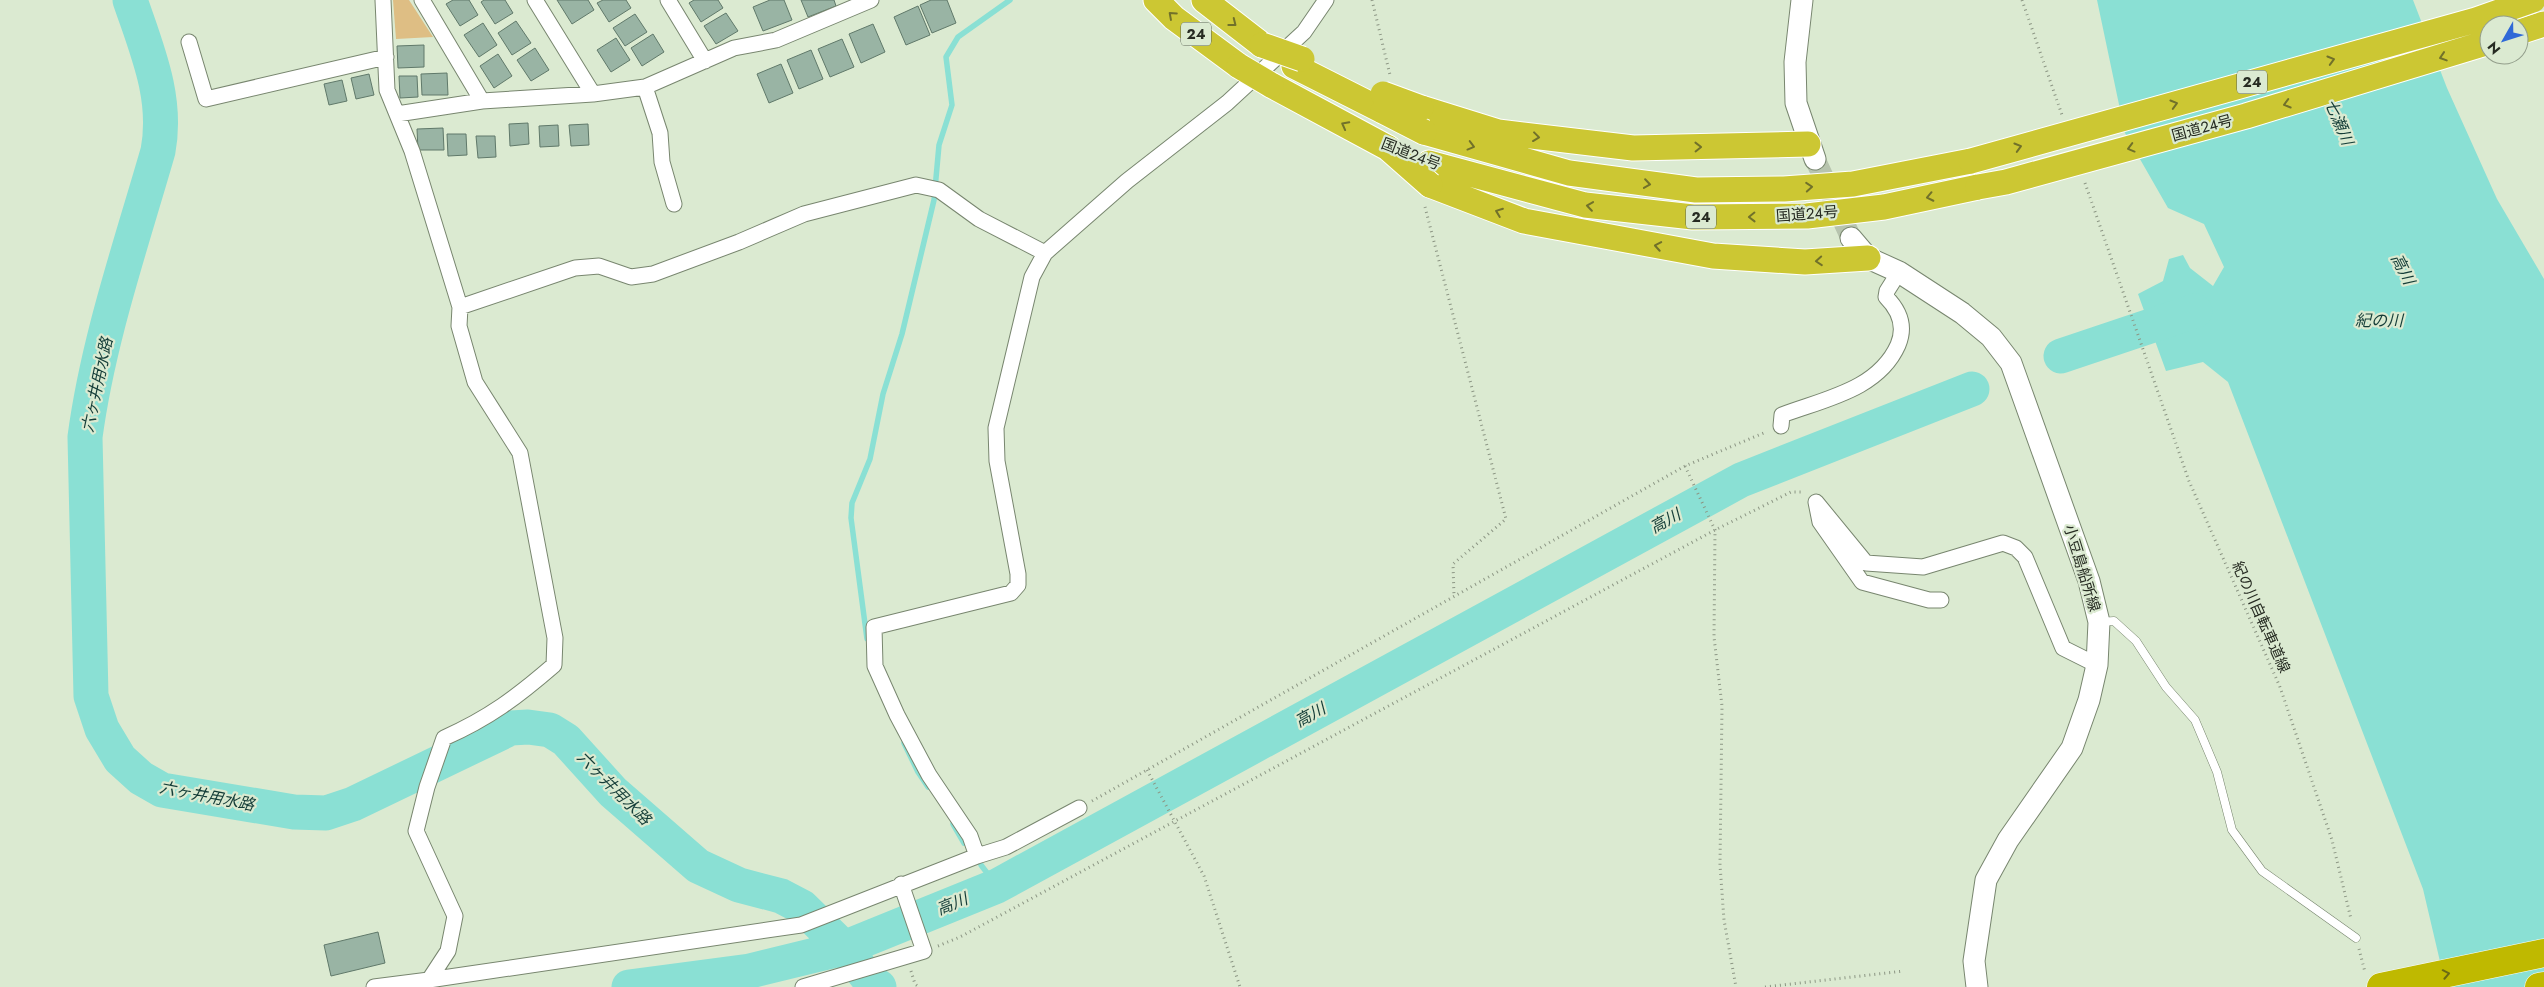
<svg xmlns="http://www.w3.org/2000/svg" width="2544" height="987" font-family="Jost,'Noto Sans JP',sans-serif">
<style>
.green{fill:#debe84}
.water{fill:#8ae0d4}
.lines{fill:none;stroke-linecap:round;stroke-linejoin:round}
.stream{stroke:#8ae0d4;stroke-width:5.5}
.river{stroke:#8ae0d4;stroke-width:35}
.building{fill:#99b4a4;stroke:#60796a}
.secondary-tunnel{stroke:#b7c4ae;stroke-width:21;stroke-dasharray:21 11;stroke-linecap:butt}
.service-casing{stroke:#78866f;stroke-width:9}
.minor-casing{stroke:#78866f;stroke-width:17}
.secondary-casing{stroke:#78866f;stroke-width:23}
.trunk-casing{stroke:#fff;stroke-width:27}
.motorway-casing{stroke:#fff;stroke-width:29}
.path{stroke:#8c9684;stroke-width:3;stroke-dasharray:1 4;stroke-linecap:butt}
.service{stroke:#fff;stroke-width:8}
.minor{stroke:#fff;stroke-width:15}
.secondary{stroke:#fff;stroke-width:21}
.trunk{stroke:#ccc733;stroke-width:25}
.motorway{stroke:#bfb900;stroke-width:28}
.trunk-bridge-casing{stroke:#fff;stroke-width:27;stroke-linecap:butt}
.trunk-bridge{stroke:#ccc733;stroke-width:25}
.oneway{stroke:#71712a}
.oneway2{stroke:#6b6b13}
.labels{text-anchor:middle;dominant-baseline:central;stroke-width:4.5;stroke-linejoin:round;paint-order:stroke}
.shield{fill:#dbead1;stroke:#5c6456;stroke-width:1}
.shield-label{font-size:14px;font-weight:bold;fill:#262b22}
.street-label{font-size:15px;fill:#262b22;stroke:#dbead1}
.water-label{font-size:16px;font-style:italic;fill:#143d38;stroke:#dbead1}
</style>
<rect width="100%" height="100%" fill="#dbead1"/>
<path class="green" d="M393 0H409L433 37 396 39Z"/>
<path class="water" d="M2097 0H2413L2447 88 2497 199 2544 279V987H2446L2423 889 2228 382 2203 362 2166 371 2138 294 2163 281 2169 259 2183 255 2190 268 2213 286 2224 267 2204 224 2168 208 2125 133Z"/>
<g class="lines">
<path class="stream" d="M867 639 851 518 852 503 870 459 883 394 902 334 934 200 939 145 952 105 946 57 958 37 1010 0
M904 743 918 772 928 787
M953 824 964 843
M981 865 997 886"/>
<path class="river" d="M130 0C147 50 168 98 158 151 131 245 98 340 85 437L91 696 102 729 120 759 141 778 162 790 294 812 326 813 353 804 511 728 528 727 550 730 566 740 613 792 698 866 739 885 781 896 802 907 844 948 872 983 879 987
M2061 356 2195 311
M629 987 750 971 844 948 997 886 1741 480 1972 389"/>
</g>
<path class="building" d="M453 0H469L478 15 460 26 446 4Z
M484 0H505L513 13 495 24 481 2Z
M557 0H588L594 10 572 24Z
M603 0H626L631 8 609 22 597 3Z
M694 0H718L723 8 701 22 689 3Z
M770 0H784L792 20 763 31 753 7Z
M801 0H834L836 6 808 17Z
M931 0H947L956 23 932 33 920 5Z
M918 6 930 35 906 45 894 17Z
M726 13 738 31 716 44 704 26Z
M635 14 647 32 625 46 613 28Z
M516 21 531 43 512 55 498 33Z
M483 23 497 45 479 57 464 35Z
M873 24 885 52 861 63 849 34Z
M653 34 664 52 642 66 631 48Z
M616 38 630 60 611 72 597 50Z
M842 39 854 67 830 77 818 49Z
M424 45V67L398 68 397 46Z
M535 48 549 70 531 81 517 60Z
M811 50 823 79 799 89 787 60Z
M498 54 512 76 494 88 480 66Z
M781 64 793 93 769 103 757 74Z
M447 73 448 95H422L421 74Z
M369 74 374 95 356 99 351 78Z
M399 76H417L418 97 400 98Z
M342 80 347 101 329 105 324 84Z
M528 123 529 144 510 146 509 124Z
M588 124 589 145 571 146 569 125Z
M558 125 559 146 540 147 539 126Z
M443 128 444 150H418L417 129Z
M447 134H466L467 155 448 156Z
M476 136H495L496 157 478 158Z
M378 932 385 963 331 976 324 945Z"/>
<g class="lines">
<path class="secondary-tunnel" d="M1815 159 1851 238"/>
<g class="service-casing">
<path id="service" d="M2100 622 2114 621 2136 641 2166 687 2195 720 2217 772 2232 830 2262 871 2356 938"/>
</g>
<g class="minor-casing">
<path id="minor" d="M422 0 482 101
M535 0 593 94
M668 0 705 61
M189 42 206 99 386 57
M645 87 660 133 662 162 674 204
M397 114 482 101 593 94 645 87 734 48 776 40 871 0
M460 307 575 268 599 266 631 277 653 274 739 242 804 214 916 185 939 190 979 219 1045 253
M1781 426 1782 415C1824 399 1878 390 1898 345 1906 326 1899 310 1886 297L1887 291 1899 272
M1941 600H1929L1862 582 1820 522 1816 502 1866 563 1923 567 2003 543 2016 548 2025 557 2063 648 2097 665
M977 856 1006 847 1079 808
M429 980 801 925 977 856 970 836 929 775 897 715 875 666 874 627 1011 593 1018 585V574L997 461 996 428 1032 277 1045 253 1127 181 1227 103 1304 32 1326 0
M374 987 429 980 448 951 455 916 416 831 427 787 444 738C489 718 517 697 554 665L555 638 520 453 475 382 459 326 460 307 412 151 387 90 383 0
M803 987 924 951 901 884"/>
</g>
<g class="secondary-casing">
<path id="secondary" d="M1802 0 1795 62 1796 103 1815 159
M1851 238 1868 258 1899 272 1962 313 1991 337 2011 363 2089 581 2099 622 2097 665 2089 700 2072 748 2008 840 1986 880 1974 961 1977 987"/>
</g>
<g class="trunk-casing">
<path id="trunk" d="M1156 0 1174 18 1239 66
M1204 0 1262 45
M2519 32 2544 24
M1294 66 1383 111
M1271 85 1388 148
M1421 108 1498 132 1633 148 1808 144
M1424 132 1569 173 1696 190 1784 189 1853 184 1971 161
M1429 163 1585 205 1693 217 1807 216 1884 207 1978 187
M1430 185 1524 221 1713 256 1805 262 1868 258"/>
</g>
<g class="motorway-casing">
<path id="motorway" d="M2381 987 2544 953
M2539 987 2544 986"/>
</g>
<path class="path" d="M1372 0 1390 75
M2022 0 2062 115
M2085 183 2189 481 2280 687 2332 840 2351 919
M1425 207 1506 519 1453 564 1454 597
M1685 466 1715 530 1714 637 1722 706 1720 865 1724 920 1736 987
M1147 770 1204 876 1240 987
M1092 801 1685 466 1766 432
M938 946 960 937 1715 530 1791 492H1803
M2359 949 2365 972
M911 971 915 984 919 987
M1765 987 1904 971"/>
<use href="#service" class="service"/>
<use href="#minor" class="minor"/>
<use href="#secondary" class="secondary"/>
<use href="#trunk" class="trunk"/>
<use href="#motorway" class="motorway"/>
<g class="trunk-bridge-casing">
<path id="trunk-bridge" d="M1262 45 1302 59
M1239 66 1271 85
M1383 94 1421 108
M1383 111 1424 132
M1388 148 1430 185
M1971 161 2476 20 2533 0
M1978 187 2006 182 2246 116 2489 42"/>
</g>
<use href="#trunk-bridge" class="trunk-bridge"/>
</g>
<defs><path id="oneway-chevron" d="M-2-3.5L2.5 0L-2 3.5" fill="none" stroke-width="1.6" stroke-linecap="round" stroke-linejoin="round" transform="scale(1.25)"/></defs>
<g class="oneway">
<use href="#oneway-chevron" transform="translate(1172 15) rotate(-138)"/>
<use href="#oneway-chevron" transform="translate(1233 23) rotate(38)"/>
<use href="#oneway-chevron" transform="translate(2443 57) rotate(162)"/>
<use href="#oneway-chevron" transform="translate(2331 60) rotate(-16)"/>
<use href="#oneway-chevron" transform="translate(2174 104) rotate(-16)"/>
<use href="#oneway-chevron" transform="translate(2287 104) rotate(164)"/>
<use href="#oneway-chevron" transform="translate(1345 125) rotate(-152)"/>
<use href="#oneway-chevron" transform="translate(1536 137) rotate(7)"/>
<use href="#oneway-chevron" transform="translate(1471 146) rotate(15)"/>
<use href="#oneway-chevron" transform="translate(1698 147) rotate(-1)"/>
<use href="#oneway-chevron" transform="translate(2018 147) rotate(-16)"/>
<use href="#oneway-chevron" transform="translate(2131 148) rotate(165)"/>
<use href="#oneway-chevron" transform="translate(1647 184) rotate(8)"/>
<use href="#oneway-chevron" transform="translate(1809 187) rotate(-4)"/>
<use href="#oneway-chevron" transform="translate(1930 197) rotate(168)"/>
<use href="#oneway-chevron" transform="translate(1590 206) rotate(-172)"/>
<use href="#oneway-chevron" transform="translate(1499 212) rotate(-159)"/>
<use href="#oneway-chevron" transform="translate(1752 217) rotate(179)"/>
<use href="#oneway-chevron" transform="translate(1658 246) rotate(-170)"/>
<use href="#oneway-chevron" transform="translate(1819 261) rotate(176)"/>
</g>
<use class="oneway2" href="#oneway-chevron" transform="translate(2446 974) rotate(-11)"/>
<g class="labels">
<g class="shield">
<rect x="1181" y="22.5" width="30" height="23" rx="4"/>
<rect x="2237" y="70.5" width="30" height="23" rx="4"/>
<rect x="1686" y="205.5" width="30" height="23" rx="4"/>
</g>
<g class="shield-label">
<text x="1196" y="34">24</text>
<text x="2252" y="82">24</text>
<text x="1701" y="217">24</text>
</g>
<g class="street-label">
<text transform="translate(2202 128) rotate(-15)">国道24号</text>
<text transform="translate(1411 154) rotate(21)">国道24号</text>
<text transform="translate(1807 214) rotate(-4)">国道24号</text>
<text transform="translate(2082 568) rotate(73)">小豆島船所線</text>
<text transform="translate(2261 617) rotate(66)">紀の川自転車道線</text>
</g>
<g class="water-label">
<text transform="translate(2339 122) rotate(67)">七瀬川</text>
<text transform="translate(2403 269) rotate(63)">高川</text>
<text x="2379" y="320">紀の川</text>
<text transform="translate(97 385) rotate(-78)">六ヶ井用水路</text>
<text transform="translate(1665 521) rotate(-29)">高川</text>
<text transform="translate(1310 715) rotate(-29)">高川</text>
<text transform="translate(614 788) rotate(45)">六ヶ井用水路</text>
<text transform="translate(207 796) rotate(11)">六ヶ井用水路</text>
<text transform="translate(952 904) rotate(-22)">高川</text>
</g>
</g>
<g transform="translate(2504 40) rotate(231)"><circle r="24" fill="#dbead1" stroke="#939e8b"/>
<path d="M0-4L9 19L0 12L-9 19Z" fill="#2f69d7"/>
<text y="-8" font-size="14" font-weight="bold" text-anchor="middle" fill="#262b22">N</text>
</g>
</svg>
